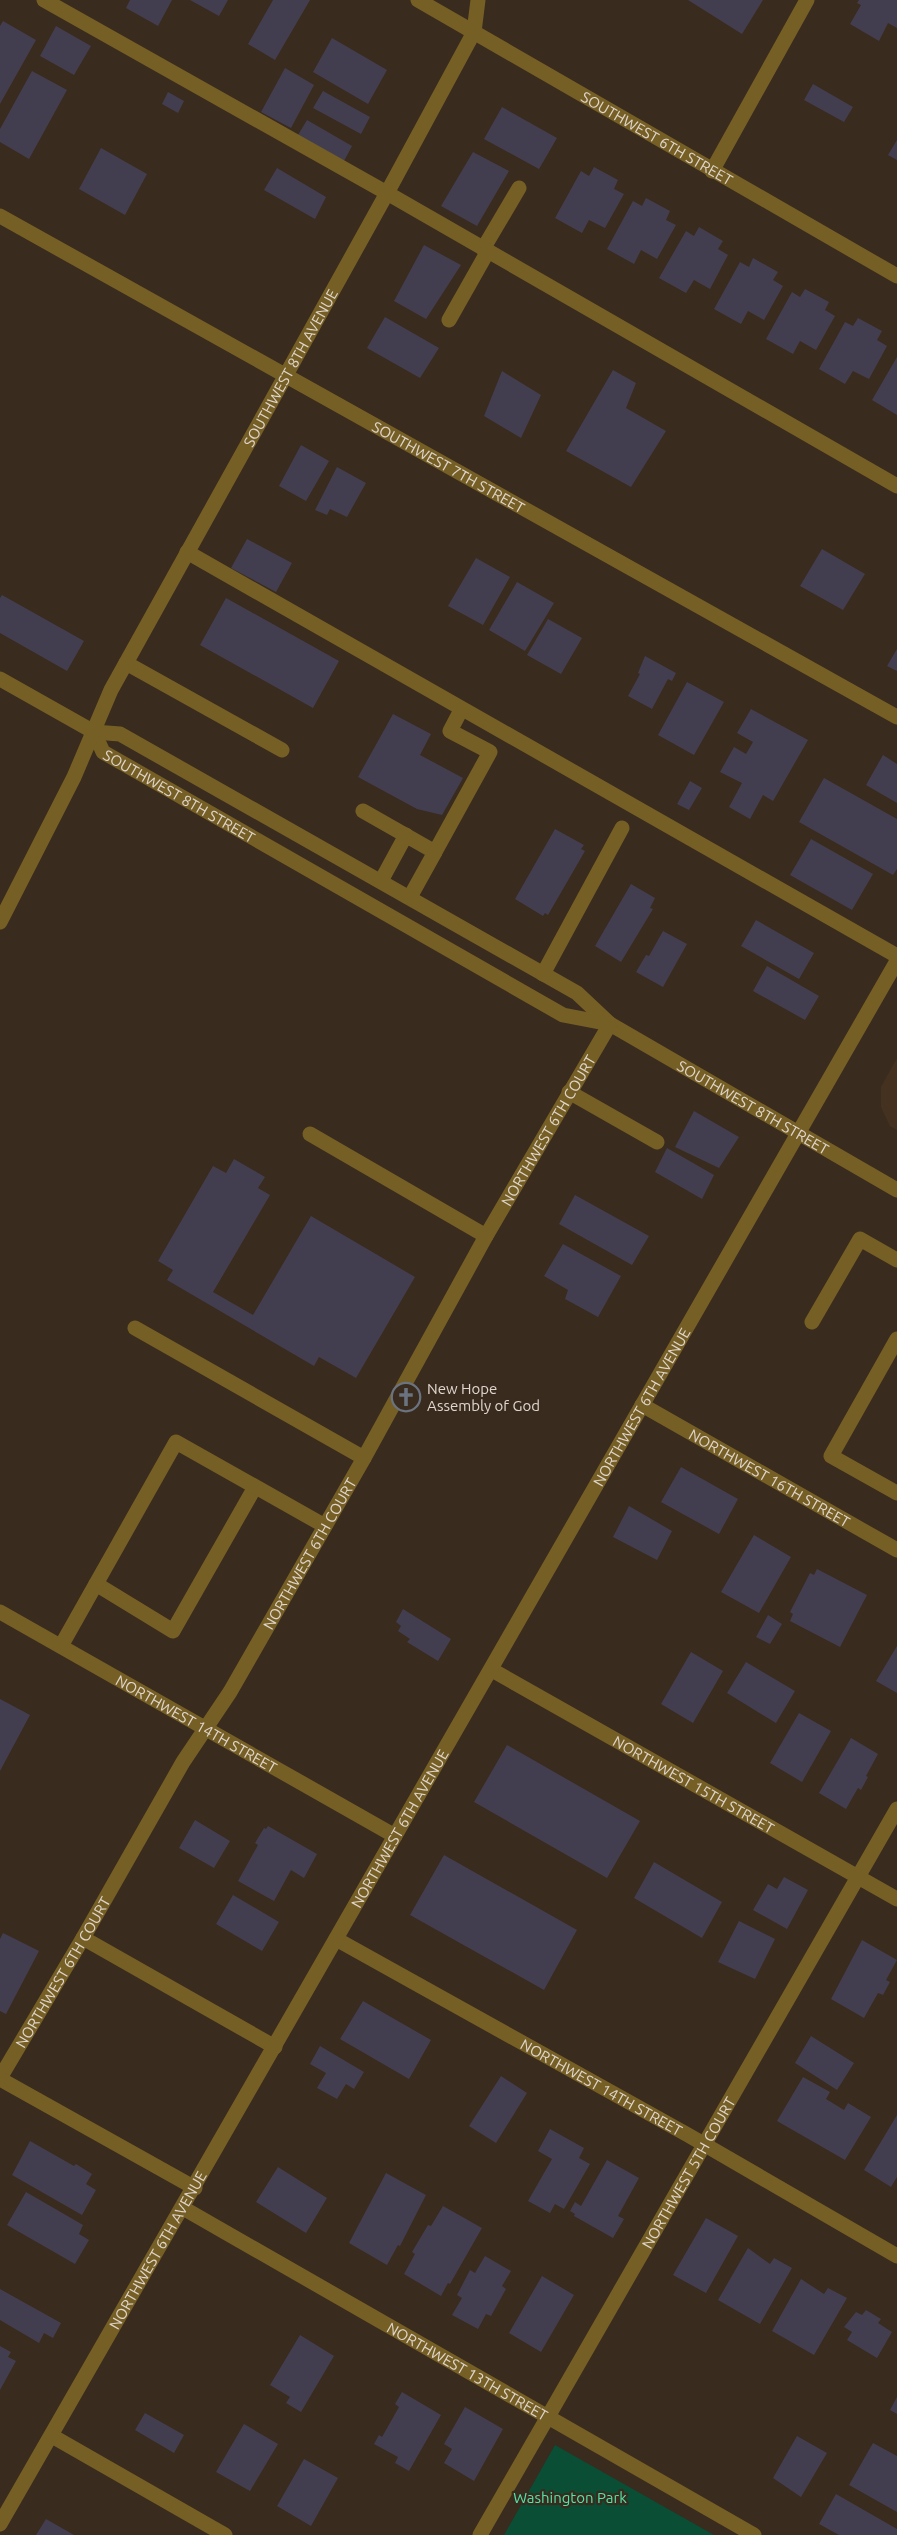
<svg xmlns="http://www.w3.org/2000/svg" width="897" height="2535" font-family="Ubuntu,sans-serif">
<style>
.built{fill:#453120}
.green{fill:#0a4e35}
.building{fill:#433e4f}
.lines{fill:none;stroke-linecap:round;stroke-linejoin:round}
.minor{stroke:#765f25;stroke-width:15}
.labels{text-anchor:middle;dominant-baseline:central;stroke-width:4.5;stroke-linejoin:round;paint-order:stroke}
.street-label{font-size:15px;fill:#e0d6ce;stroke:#392b1e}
.poi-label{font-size:15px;fill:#e0d6ce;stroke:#392b1e;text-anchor:start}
.park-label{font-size:15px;fill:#52e5a9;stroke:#392b1e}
</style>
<rect width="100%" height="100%" fill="#392b1e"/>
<path class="built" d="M897 1058V1130L890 1126 881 1107V1087Z"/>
<path class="green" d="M555 2445 714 2535H504Z"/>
<path class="building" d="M130 0H172L158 26 126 8Z
M190 0H228L219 16Z
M273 0H310L275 60 248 44Z
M688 0H763L742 34Z
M859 0H897V28L888 23 879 41 850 24 861 5 857 3Z
M3 21 36 40 0 104V26Z
M56 26 91 46 74 75 40 56Z
M332 38 387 70 368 104 313 72Z
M285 68 314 85 291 128 261 112Z
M32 71 67 90 29 159 0 142V129Z
M813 84 853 107 844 122 804 100Z
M323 91 370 117 361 134 313 108Z
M168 92 184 101 178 113 162 104Z
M502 107 557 138 539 169 484 139Z
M307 120 352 146 344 161 298 135Z
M897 140V160L888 155Z
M101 148 147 174 125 215 79 189Z
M473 152 509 171 477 226 441 206Z
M594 167 618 180 614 189 624 194 605 228 589 220 582 233 555 218 581 171 589 176Z
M277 168 326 197 315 219 264 190Z
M646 198 670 211 666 220 676 225 657 259 641 250 634 264 607 249 633 201 642 206Z
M699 227 723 241 718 249 728 255 710 289 694 280 686 293 659 278 686 231 694 236Z
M424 245 461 265 426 319 394 301Z
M753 258 778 272 773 280 783 286 764 320 748 311 741 324 714 309 740 262 749 267Z
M805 289 829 302 825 310 835 316 816 350 800 341 793 354 766 339 792 292 800 297Z
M385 317 439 348 420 378 367 348Z
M858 318 882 331 877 340 887 346 869 379 853 371 845 384 819 369 845 322 853 326Z
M897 357V415L872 400Z
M613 370 636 383 626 408 666 431 631 487 566 451Z
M502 371 541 395 521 438 484 416Z
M301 445 329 461 306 501 279 486Z
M337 467 366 483 347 517 330 509 327 515 315 510Z
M247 539 292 563 276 592 231 568Z
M822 549 865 574 843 610 800 586Z
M476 558 510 577 483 625 448 606Z
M517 582 554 603 525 651 489 630Z
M2 595 84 641 67 671 0 633V598Z
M226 598 339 661 313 708 200 645Z
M548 619 582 638 561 674 527 655Z
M897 649V671L887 666Z
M645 656 676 673 672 681 668 679 652 709 628 696 640 674 638 673Z
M687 682 724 702 694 755 658 735Z
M751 709 808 740 773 801 763 795 750 819 729 807 742 783 720 772 734 747 746 754 753 742 737 733Z
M393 714 431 734 420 755 463 778 442 815 417 809 358 777Z
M883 755 897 764V803L866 785Z
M824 778 897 819V869L893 875 799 822Z
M690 781 702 788 689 810 677 804Z
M555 829 584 845 581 849 585 851 548 915 545 913 543 916 515 899Z
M811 839 873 874 852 910 790 875Z
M631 884 655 898 650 908 653 909 621 962 595 946Z
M756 920 814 953 799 979 741 946Z
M663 931 687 944 663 987 636 972 646 955 649 956Z
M767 966 819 996 805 1020 753 991Z
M694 1111 739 1137 719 1168 675 1147Z
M667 1148 714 1175 702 1199 655 1172Z
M234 1159 265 1177 258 1188 270 1195 213 1292 253 1315 311 1216 415 1277 356 1378 319 1357 314 1366 167 1280 173 1270 158 1261 213 1166 226 1173Z
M575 1195 649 1236 632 1265 559 1224Z
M563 1244 621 1276 598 1317 565 1299 568 1290 544 1276Z
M681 1467 738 1499 719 1534 661 1502Z
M629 1506 672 1531 657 1560 613 1537Z
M754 1535 791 1557 759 1613 721 1592Z
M817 1569 867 1595 840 1647 790 1621 793 1614 790 1612 809 1575 810 1573 814 1575Z
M403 1609 451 1639 438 1661 407 1642 410 1639 398 1631 401 1626 396 1622Z
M768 1615 782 1624 770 1644 756 1637Z
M897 1646V1693L876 1681Z
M691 1652 723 1671 693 1723 661 1704Z
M746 1662 795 1691 776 1723 727 1693Z
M0 1699 30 1715 0 1771Z
M799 1713 831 1731 802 1782 770 1763Z
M851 1738 878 1754 866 1776 868 1777 861 1790 858 1788 846 1809 819 1793Z
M507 1745 640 1821 607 1878 474 1802Z
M195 1820 230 1841 214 1868 179 1848Z
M268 1826 317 1854 304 1878 291 1870 274 1901 238 1881 258 1845 255 1843 264 1828 266 1829Z
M444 1855 577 1930 544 1990 410 1915Z
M654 1862 722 1902 702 1938 634 1898Z
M784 1877 808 1890 787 1929 753 1910 768 1884 777 1889Z
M233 1895 279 1922 262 1951 216 1924Z
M739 1921 775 1939 755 1979 718 1962Z
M3 1933 39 1951 6 2014 0 2011V1939Z
M862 1940 897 1960 886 1980 890 1982 883 1995 878 1993 864 2018 831 1999Z
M363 2001 431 2040 409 2079 340 2039Z
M811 2036 854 2063 837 2090 795 2063Z
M320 2046 364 2072 354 2089 346 2084 337 2099 317 2088 326 2073 310 2064Z
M501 2076 527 2093 496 2143 469 2126Z
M803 2077 830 2092 826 2099 844 2110 848 2103 871 2117 845 2160 777 2121Z
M897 2115V2177L891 2187 864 2170Z
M550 2129 584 2148 579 2158 590 2164 564 2209 555 2204 550 2213 528 2201 552 2159 538 2151Z
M30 2141 74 2166 76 2164 92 2174 86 2184 96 2190 82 2215 12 2175Z
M607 2160 639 2178 618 2216 624 2219 613 2238 574 2216 575 2214 570 2211 575 2202 581 2206Z
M278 2167 327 2198 306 2233 256 2202Z
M386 2173 426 2195 400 2246 398 2245 387 2265 349 2243Z
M26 2192 83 2225 79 2234 89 2240 75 2264 7 2225Z
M443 2206 482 2228 450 2284 448 2283 441 2296 404 2274 415 2254 412 2252 428 2225 431 2226Z
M706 2218 738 2236 706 2293 673 2275Z
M748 2248 770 2264 774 2258 792 2268 760 2324 718 2300Z
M485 2256 511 2271 502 2286 506 2289 491 2316 486 2314 478 2329 452 2315 462 2298 457 2295 470 2270 475 2273Z
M542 2276 574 2295 541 2352 509 2333Z
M801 2279 824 2294 828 2288 847 2298 814 2355 772 2331Z
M0 2289 61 2323 53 2338 44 2333 39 2343 0 2320Z
M866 2310 881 2319 878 2323 892 2332 877 2358 847 2340 852 2332 844 2327 856 2312 862 2315Z
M300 2335 334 2356 301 2412 286 2403 290 2397 270 2385Z
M0 2346 11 2352 8 2357 16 2361 0 2390Z
M402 2392 441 2415 409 2471 395 2463 398 2457 374 2444 379 2435 382 2437 399 2407 395 2404Z
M897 2397V2414L890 2410Z
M465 2407 503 2429 474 2481 444 2463 452 2449 444 2444Z
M145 2413 184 2435 174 2453 135 2430Z
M244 2424 278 2444 250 2491 216 2472Z
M797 2436 827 2453 801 2497 773 2478Z
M873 2443 897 2456V2512L849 2485Z
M304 2459 338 2478 311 2526 277 2506Z
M836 2494 897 2529V2535H839L819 2524Z
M46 2519 74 2535H36Z"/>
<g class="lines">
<g class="minor">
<path d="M44 0 387 193 897 486"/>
<path id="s1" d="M418 0 897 276"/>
<path d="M712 171 807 0"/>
<path id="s2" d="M0 216 897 717"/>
<path d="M483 249 519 188"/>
<path d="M449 320 488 251"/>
<path d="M187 552 897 956"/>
<path d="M126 663 282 750"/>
<path id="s3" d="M0 679 94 732 120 734 577 993 610 1024 897 1190"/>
<path id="s4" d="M94 732 103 752 563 1015 610 1024"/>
<path d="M363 811 435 852 490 752 450 731 461 710"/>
<path d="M381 881 406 835"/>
<path d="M410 897 435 852"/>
<path id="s5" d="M0 922 74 777 111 690 387 193 474 32 478 0"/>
<path d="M543 974 622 828"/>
<path d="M569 1092 657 1142"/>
<path d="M310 1134 486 1236"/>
<path d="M812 1322 860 1239 897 1260"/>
<path d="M135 1328 364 1458"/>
<path d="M897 1339 831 1456 897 1493"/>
<path id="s6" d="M642 1405 897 1550"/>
<path d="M96 1584 173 1631 255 1487"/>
<path id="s7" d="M0 1612 395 1836"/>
<path d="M61 1646 176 1442 325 1526"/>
<path id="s8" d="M492 1670 897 1899"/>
<path d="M83 1938 275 2047"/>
<path id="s9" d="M336 1939 688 2135 897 2256"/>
<path id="s10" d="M0 2078 83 1938 183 1762 230 1692 364 1458 486 1236 610 1024"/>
<path d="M0 2079 195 2188"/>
<path id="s11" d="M183 2208 754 2535"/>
<path d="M52 2436 225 2535"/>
<path id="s12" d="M0 2524 897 961"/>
<path id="s13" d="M480 2535 897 1809"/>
</g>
</g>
<defs>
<g id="church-ring" transform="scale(1.5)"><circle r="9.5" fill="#392b1e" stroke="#6b7280" stroke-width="1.5"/><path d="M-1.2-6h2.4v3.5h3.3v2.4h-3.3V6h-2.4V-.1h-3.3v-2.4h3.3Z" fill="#6b7280"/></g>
</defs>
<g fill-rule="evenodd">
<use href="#church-ring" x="406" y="1397"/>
</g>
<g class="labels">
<g class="street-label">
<text stroke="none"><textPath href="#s1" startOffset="276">SOUTHWEST 6TH STREET</textPath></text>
<text stroke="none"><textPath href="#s5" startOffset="626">SOUTHWEST 8TH AVENUE</textPath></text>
<text stroke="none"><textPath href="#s2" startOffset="514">SOUTHWEST 7TH STREET</textPath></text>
<text stroke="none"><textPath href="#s4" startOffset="110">SOUTHWEST 8TH STREET</textPath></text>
<text stroke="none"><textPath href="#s3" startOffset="870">SOUTHWEST 8TH STREET</textPath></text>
<text stroke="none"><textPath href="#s10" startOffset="1095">NORTHWEST 6TH COURT</textPath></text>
<text stroke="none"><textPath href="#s12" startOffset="1288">NORTHWEST 6TH AVENUE</textPath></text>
<text stroke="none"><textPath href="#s6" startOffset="147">NORTHWEST 16TH STREET</textPath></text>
<text stroke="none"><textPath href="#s10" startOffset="609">NORTHWEST 6TH COURT</textPath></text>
<text stroke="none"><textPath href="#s7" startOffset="226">NORTHWEST 14TH STREET</textPath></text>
<text stroke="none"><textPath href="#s8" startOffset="232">NORTHWEST 15TH STREET</textPath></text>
<text stroke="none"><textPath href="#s12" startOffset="802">NORTHWEST 6TH AVENUE</textPath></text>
<text stroke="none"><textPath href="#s10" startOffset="123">NORTHWEST 6TH COURT</textPath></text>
<text stroke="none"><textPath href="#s9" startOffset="304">NORTHWEST 14TH STREET</textPath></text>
<text stroke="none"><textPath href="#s13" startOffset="418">NORTHWEST 5TH COURT</textPath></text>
<text stroke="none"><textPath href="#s12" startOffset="316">NORTHWEST 6TH AVENUE</textPath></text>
<text stroke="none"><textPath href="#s11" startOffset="328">NORTHWEST 13TH STREET</textPath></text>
</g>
<g class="poi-label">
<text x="427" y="1388">New Hope<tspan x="427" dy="17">Assembly of God</tspan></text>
</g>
<g class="park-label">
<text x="570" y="2497">Washington Park</text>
</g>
</g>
</svg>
